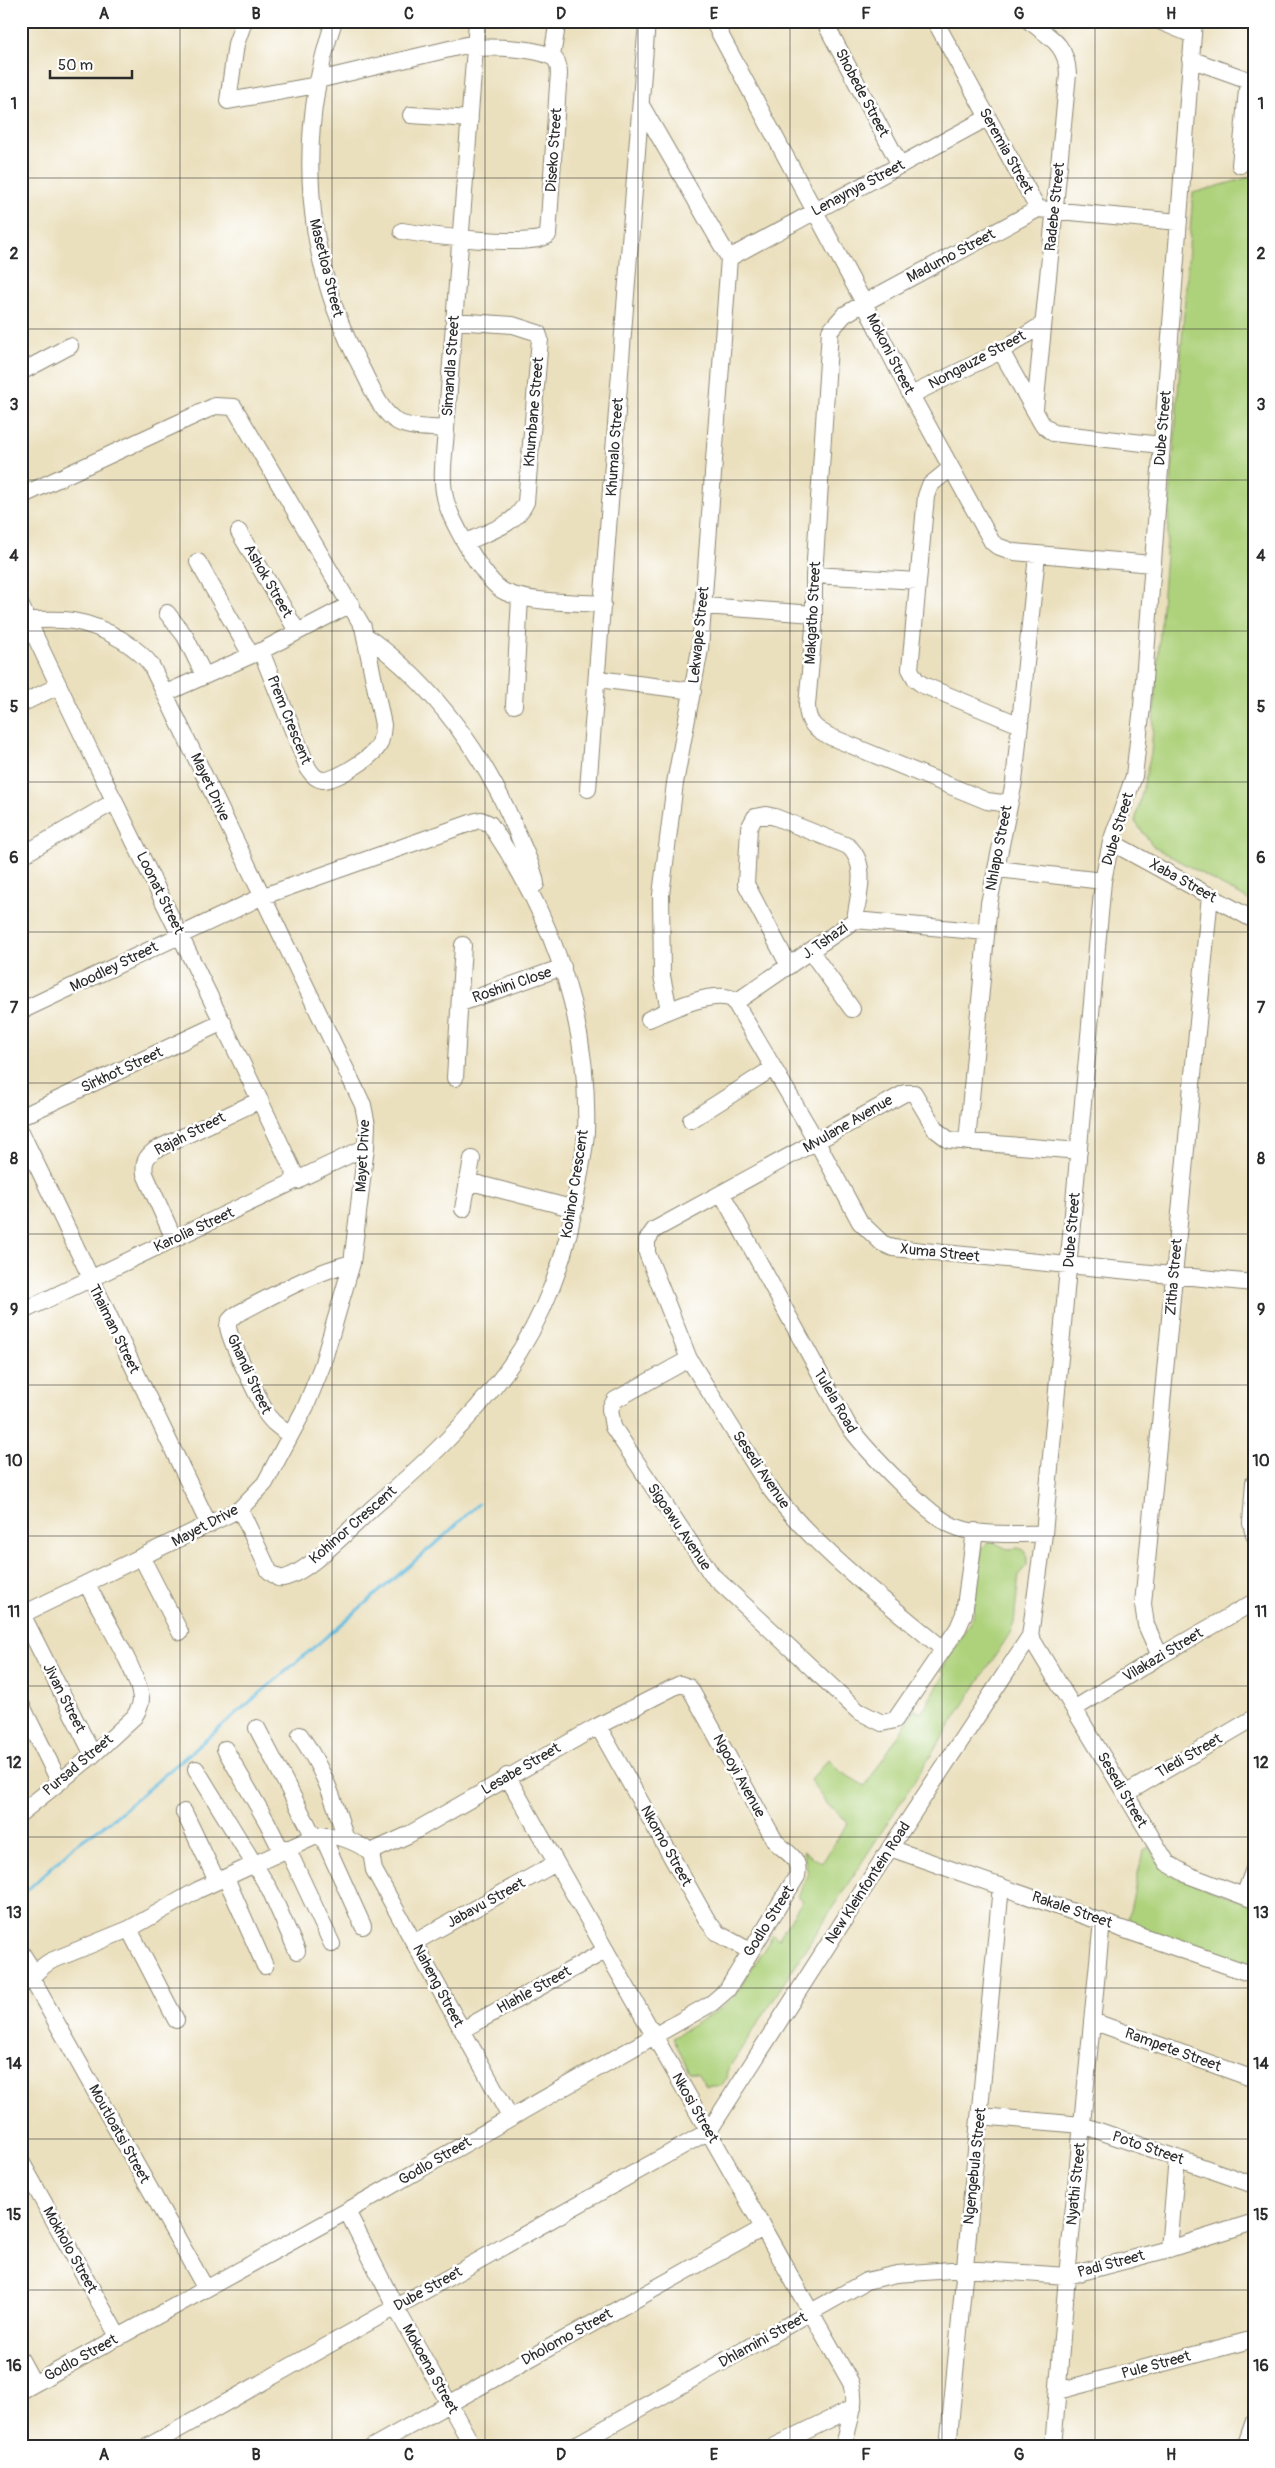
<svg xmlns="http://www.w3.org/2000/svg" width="1275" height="2468" font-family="Pangolin,sans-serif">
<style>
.green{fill:#aed27b;stroke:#6c7e53}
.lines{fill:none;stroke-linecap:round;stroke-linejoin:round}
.stream{stroke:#60bbde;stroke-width:3}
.minor-casing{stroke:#8b8674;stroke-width:18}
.minor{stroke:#fff;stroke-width:16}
.grid{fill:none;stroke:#2b2b2b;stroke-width:1;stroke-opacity:0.55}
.labels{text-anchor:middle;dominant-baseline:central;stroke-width:5;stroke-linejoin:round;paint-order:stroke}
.street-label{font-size:15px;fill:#2b2b2b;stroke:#fff}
.neatline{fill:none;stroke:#2b2b2b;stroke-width:2}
.grid-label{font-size:16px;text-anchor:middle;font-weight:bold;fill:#2b2b2b}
</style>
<rect width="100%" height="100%" fill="#fff"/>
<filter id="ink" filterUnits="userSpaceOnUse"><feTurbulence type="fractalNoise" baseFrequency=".02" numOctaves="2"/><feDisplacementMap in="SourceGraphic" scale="10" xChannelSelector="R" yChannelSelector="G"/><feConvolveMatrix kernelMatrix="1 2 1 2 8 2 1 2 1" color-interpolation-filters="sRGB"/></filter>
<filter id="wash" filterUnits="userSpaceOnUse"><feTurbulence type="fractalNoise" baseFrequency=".0096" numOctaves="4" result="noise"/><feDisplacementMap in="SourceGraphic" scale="20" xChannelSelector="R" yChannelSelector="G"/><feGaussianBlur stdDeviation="1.12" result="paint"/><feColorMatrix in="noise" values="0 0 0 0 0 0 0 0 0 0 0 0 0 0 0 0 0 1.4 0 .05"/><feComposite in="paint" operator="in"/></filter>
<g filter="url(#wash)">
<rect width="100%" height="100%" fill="#ebe0be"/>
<path class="green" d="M1254 176V903L1154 847 1135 822 1151 753 1193 193Z
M990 1540 1007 1549 1019 1548 1024 1550 1027 1558V1565L1019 1574 1014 1623 1010 1633 727 2071 726 2079 721 2086H706L699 2074 689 2072 673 2037 722 2008 733 1998 773 1935 778 1939 803 1900 798 1896 808 1873 803 1851 822 1863 848 1822 827 1804 810 1780 829 1759 839 1771 865 1786 915 1710 921 1713 945 1674 941 1671 973 1617 982 1548Z
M1150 1848 1159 1864 1169 1874 1254 1906V1969L1127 1924 1143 1851Z"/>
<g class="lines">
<path class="stream" d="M21 1896 74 1846 114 1818 443 1537 478 1504"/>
</g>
</g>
<g filter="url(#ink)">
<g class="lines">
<g class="minor-casing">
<path id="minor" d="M244 21 236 44 228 101 317 85
M334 21C295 137 304 261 362 369 371 386 380 412 398 422 411 429 432 427 446 429
M477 21 446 429C445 451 440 476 445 497 449 519 485 583 505 592 529 603 576 602 603 604
M713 21 864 303 911 395 992 542 997 546 1014 552 1152 564
M824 21 900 165
M935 21 1038 209 1179 222
M1029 21C1051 38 1067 45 1068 74L1035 409
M1159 21 1193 35
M552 56 557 26 561 21
M1190 59 1254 82
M318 80 475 43
M641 105 729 258
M411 115 470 119
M1240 165 1248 79
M402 231C425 235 535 249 548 235L558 85C559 77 560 69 557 62 549 47 491 47 475 48
M729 258 987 118
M454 321 513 325 538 333 540 339 526 502C516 525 488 532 466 542
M1001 351 1042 424 1053 433 1161 445
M21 372 70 346
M911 395 1001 351 1043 324
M951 468 930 485 926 496 910 669 916 680 923 685 1020 725
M21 496 215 406 234 407 363 627 383 725C382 732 382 739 379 745 373 757 337 780 323 780 315 779 312 774 308 768L261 651
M239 532 297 631
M198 562 251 655
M814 575 918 581
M21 606C111 799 208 988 298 1181
M704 606 814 614
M167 613 185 636 204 675
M21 621C63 618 85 618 122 640 133 647 143 654 151 665L363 1105 367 1125 366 1147 352 1263 322 1366 306 1406 265 1483 240 1509 21 1615
M366 636C435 686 487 758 519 837 525 852 534 868 536 884
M598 679 693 691
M166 693 261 651 351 604
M21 704 58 686
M514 705 520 598
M588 789 647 21
M1009 800 1002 803 987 801 831 737C815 729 807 723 807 705L814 628V575L830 331 844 315 864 303 1038 209
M1111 842 1254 920
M21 856 115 801
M997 869 1103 881
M811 952 852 1009
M789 966 746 884 749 828 755 817 766 815 775 817 848 846C869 864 858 896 855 920
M736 1002 855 920 986 932
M461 1003 563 967
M669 1010 662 976 661 895 675 783 700 649 729 258
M21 1011 261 897 476 821 481 820 490 824C552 916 590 1020 586 1132 585 1151 580 1171 577 1190 568 1254 544 1320 505 1373 468 1423 424 1464 377 1504 357 1521 301 1582 278 1578L269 1571 240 1509
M649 1019C670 1010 711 990 733 999L817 1142 860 1222 882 1243 893 1248 1254 1283
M455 1078 463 945
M21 1117 223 1022
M691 1120 773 1068
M21 1132 209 1525
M967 1142 989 903 1014 782 1037 555
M467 1181 575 1209
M722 1194 848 1425C864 1448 931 1519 956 1527 982 1537 1016 1533 1044 1534
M463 1209 472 1159
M174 1239 145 1174C143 1162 146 1157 155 1150L260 1100
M21 1312 366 1147
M689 1359 615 1400 610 1409 613 1427 712 1575 858 1711 882 1723 895 1720 958 1628 964 1614 975 1531
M290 1436 273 1422 267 1415C260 1399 228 1339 228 1326 228 1320 232 1317 237 1314 274 1295 311 1273 352 1263
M1254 1482 1251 1523 1254 1535
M142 1558 180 1632
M22 1614 93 1755
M1030 1636 1167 1863 1188 1875 1254 1900
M943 1649C883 1599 815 1549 768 1486L689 1359 647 1253V1240L654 1230 905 1093H914L936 1130 949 1140 1079 1151
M1160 1656 1146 1625 1143 1604 1210 895
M21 1704 59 1781
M1074 1709 1160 1656 1254 1602
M598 1726 707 1920 717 1933 750 1951
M257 1728 314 1837
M300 1735C323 1769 334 1798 345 1837
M225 1749 267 1822 281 1850
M196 1769 270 1890 297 1951
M507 1776 851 2383C858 2405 847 2425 844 2447
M1125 1794 1254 1718
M184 1812 217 1881
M21 1813 93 1755 134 1717C138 1711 141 1706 141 1699 140 1675 99 1609 87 1584
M322 1835 363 1926
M287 1848 332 1944
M890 1848 1254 1975
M371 1852 374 1870 510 2117
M226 1878 265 1966
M1244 1896 1254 1869
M129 1929 176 2020
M415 1942 556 1863
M21 1952 35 1974
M32 1979 206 2289
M21 1985C33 1978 39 1967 51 1961L129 1929 198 1890 314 1837C337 1833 352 1840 371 1852
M1092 2021 1254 2079
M462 2030 605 1951
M980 2116 1082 2125 1254 2185
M21 2161 119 2338
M347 2211 396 2308 473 2447
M1169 2249 1177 2158
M21 2360 34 2384
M21 2391 347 2211 712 2003 727 1990 797 1876C801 1857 786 1853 775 1841L692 1692 689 1687 680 1684 598 1726 408 1835 371 1852
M1058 2391 1254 2339
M147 2447 709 2131 890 1848 1030 1636 1044 1534 1103 881 1111 842 1134 776 1142 707 1194 21
M372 2447 763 2228
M572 2447 866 2281 897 2274 965 2269 1067 2276 1169 2249 1254 2222
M773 2447 853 2408
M948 2447 1001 1886
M1053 2447 1067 2276 1102 1921
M1245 2447 1254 2421"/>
</g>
<use href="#minor" class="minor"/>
</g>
</g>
<path class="grid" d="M180 21V2447M332 21V2447M485 21V2447M638 21V2447M790 21V2447M942 21V2447M1095 21V2447M21 178H1254M21 329H1254M21 480H1254M21 631H1254M21 782H1254M21 932H1254M21 1083H1254M21 1234H1254M21 1385H1254M21 1536H1254M21 1686H1254M21 1837H1254M21 1988H1254M21 2139H1254M21 2290H1254"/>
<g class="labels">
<g class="street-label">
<text transform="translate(862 93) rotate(62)">Shobede Street</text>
<text transform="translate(554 150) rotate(-86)">Diseko Street</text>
<text transform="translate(1006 151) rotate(61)">Seremia Street</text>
<text transform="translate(858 188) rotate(-28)">Lenaynya Street</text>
<text transform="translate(1055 207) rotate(-84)">Radebe Street</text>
<text transform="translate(951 256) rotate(-28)">Madumo Street</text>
<text transform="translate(326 268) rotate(76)">Masetloa Street</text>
<text transform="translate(890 354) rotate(63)">Mokoni Street</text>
<text transform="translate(977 360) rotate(-28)">Nongauze Street</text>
<text transform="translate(451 366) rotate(-86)">Simandla Street</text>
<text transform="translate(534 412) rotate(-85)">Khumbane Street</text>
<text transform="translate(1163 428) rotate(-85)">Dube Street</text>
<text transform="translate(615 447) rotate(-86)">Khumalo Street</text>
<text transform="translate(268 581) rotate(60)">Ashok Street</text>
<text transform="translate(813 613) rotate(-87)">Makgatho Street</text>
<text transform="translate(699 635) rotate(-84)">Lekwape Street</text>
<text transform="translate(289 720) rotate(68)">Prem Crescent</text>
<text transform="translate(210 787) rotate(65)">Mayet Drive</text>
<text transform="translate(1118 829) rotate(-73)">Dube Street</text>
<text transform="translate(999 848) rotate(-79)">Nhlapo Street</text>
<text transform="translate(1183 881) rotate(29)">Xaba Street</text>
<text transform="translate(160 893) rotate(64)">Loonat Street</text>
<text transform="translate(825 941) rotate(-35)">J. Tshazi</text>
<text transform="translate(114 967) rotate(-26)">Moodley Street</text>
<text transform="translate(512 985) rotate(-19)">Roshini Close</text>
<text transform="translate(122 1070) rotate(-25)">Sirkhot Street</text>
<text transform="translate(848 1124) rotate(-30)">Mvulane Avenue</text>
<text transform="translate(190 1134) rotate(-27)">Rajah Street</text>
<text transform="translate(363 1156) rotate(-87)">Mayet Drive</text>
<text transform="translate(575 1184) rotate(-81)">Kohinor Crescent</text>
<text transform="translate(194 1230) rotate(-25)">Karolia Street</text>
<text transform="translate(1072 1230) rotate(-85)">Dube Street</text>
<text transform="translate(940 1253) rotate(6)">Xuma Street</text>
<text transform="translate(1174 1277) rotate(-85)">Zitha Street</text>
<text transform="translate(114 1329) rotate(64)">Thaiman Street</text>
<text transform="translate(249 1374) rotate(65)">Ghandi Street</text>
<text transform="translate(835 1401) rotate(60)">Tulela Road</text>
<text transform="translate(761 1470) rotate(56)">Sesedi Avenue</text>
<text transform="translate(353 1525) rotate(-41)">Kohinor Crescent</text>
<text transform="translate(205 1526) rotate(-28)">Mayet Drive</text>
<text transform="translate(679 1527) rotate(56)">Sigoawu Avenue</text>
<text transform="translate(1163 1655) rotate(-31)">Vilakazi Street</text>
<text transform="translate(64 1698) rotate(63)">Jivan Street</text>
<text transform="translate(1189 1756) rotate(-30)">Tledi Street</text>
<text transform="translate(78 1765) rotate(-40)">Pursad Street</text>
<text transform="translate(521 1769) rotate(-30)">Lesabe Street</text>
<text transform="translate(739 1776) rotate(61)">Ngooyi Avenue</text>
<text transform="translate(1122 1790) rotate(60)">Sesedi Street</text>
<text transform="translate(666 1846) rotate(61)">Nkomo Street</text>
<text transform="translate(868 1883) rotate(-57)">New Kleinfontein Road</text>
<text transform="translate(486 1903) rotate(-29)">Jabavu Street</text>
<text transform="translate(1072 1910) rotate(19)">Rakale Street</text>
<text transform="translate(769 1921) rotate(-58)">Godlo Street</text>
<text transform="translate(438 1986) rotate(62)">Naheng Street</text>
<text transform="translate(534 1990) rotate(-29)">Hlahle Street</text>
<text transform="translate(1173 2050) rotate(20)">Rampete Street</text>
<text transform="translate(695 2108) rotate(60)">Nkosi Street</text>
<text transform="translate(119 2134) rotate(61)">Moutloatsi Street</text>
<text transform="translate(1148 2148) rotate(19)">Poto Street</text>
<text transform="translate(435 2161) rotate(-30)">Godlo Street</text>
<text transform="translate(975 2166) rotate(-84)">Ngengebula Street</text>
<text transform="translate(1076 2184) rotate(-84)">Nyathi Street</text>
<text transform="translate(70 2250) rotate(61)">Mokholo Street</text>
<text transform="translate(1111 2264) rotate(-15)">Padi Street</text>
<text transform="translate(428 2289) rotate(-29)">Dube Street</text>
<text transform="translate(567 2337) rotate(-29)">Dholomo Street</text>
<text transform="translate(763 2340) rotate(-29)">Dhlamini Street</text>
<text transform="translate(81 2358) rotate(-29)">Godlo Street</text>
<text transform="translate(1156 2365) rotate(-15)">Pule Street</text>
<text transform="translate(430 2369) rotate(61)">Mokoena Street</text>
</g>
</g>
<rect width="1275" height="2468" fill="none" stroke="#fff" stroke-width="55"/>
<path d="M50 70v8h82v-8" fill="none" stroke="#2b2b2b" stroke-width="2.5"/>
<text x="58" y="70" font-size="15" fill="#2b2b2b" stroke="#ffffff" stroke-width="4" paint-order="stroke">50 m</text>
<rect x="28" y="28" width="1220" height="2412" class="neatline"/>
<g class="grid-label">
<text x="104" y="19">A</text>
<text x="256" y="19">B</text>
<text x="409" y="19">C</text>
<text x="561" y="19">D</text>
<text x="714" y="19">E</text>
<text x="866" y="19">F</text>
<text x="1019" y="19">G</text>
<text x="1171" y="19">H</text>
<text x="14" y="109">1</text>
<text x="1261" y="109">1</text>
<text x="14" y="259">2</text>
<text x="1261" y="259">2</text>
<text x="14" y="410">3</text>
<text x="1261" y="410">3</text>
<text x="14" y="561">4</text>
<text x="1261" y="561">4</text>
<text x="14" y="712">5</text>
<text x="1261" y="712">5</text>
<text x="14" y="863">6</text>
<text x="1261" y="863">6</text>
<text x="14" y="1013">7</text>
<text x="1261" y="1013">7</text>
<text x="14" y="1164">8</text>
<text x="1261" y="1164">8</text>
<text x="14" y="1315">9</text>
<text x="1261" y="1315">9</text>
<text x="14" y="1466">10</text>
<text x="1261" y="1466">10</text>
<text x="14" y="1617">11</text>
<text x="1261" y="1617">11</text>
<text x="14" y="1768">12</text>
<text x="1261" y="1768">12</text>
<text x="14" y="1918">13</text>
<text x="1261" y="1918">13</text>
<text x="14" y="2069">14</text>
<text x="1261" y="2069">14</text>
<text x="14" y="2220">15</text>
<text x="1261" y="2220">15</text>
<text x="14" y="2371">16</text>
<text x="1261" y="2371">16</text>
<text x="104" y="2460">A</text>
<text x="256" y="2460">B</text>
<text x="409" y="2460">C</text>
<text x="561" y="2460">D</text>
<text x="714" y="2460">E</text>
<text x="866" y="2460">F</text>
<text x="1019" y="2460">G</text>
<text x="1171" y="2460">H</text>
</g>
</svg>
